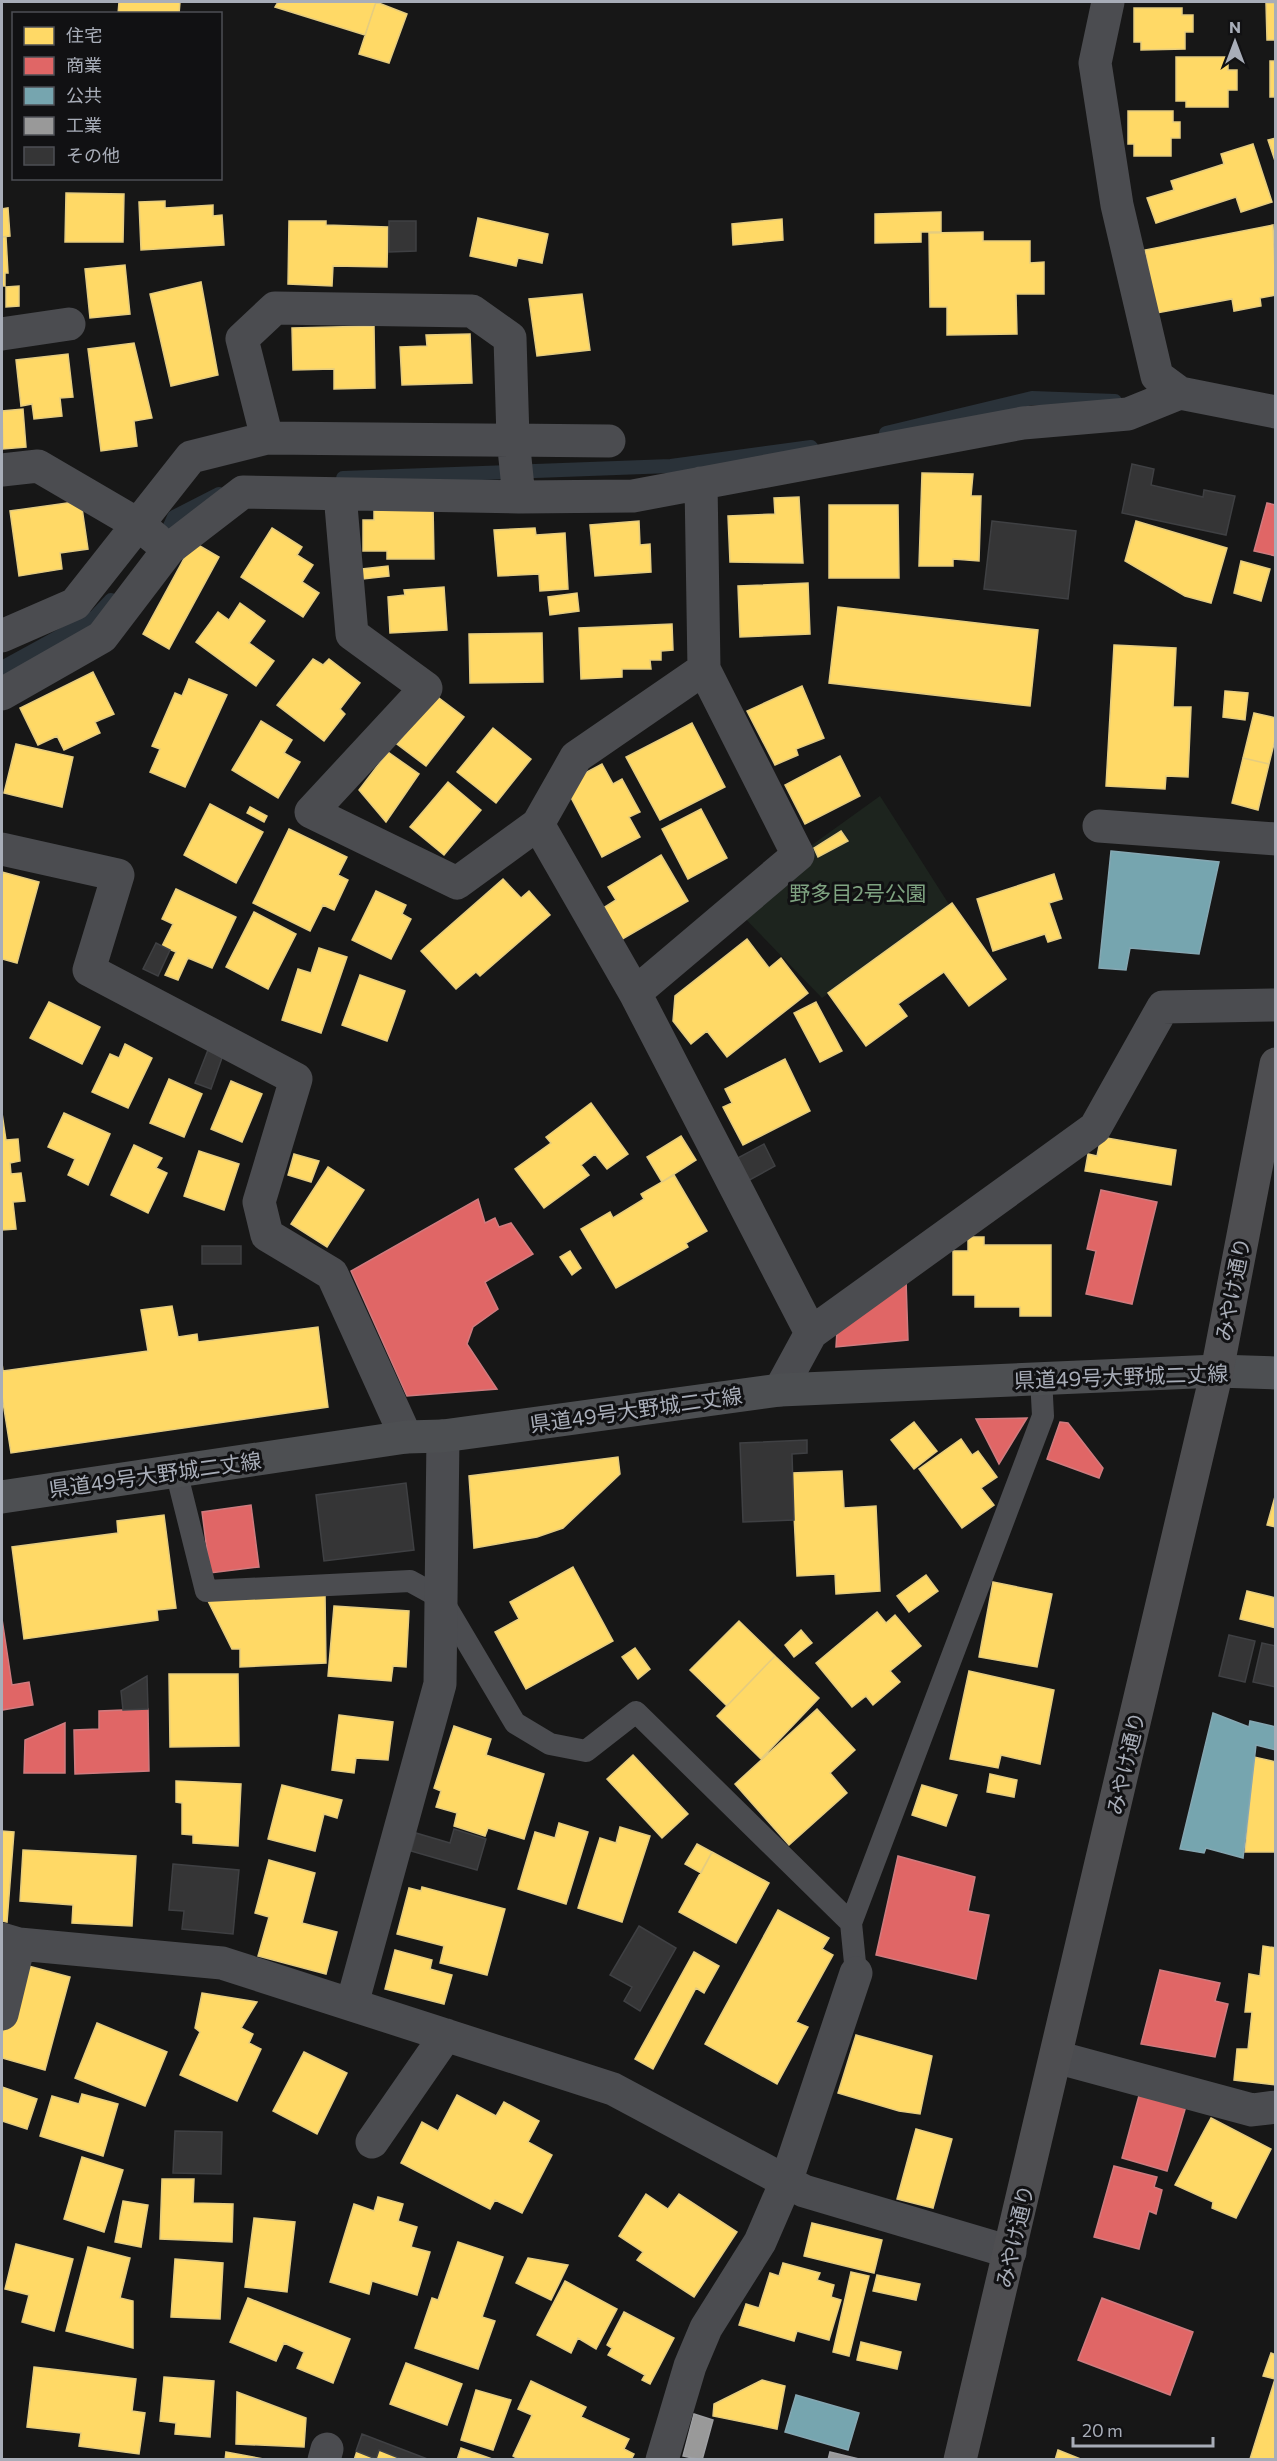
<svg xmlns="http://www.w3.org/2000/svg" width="1277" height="2461" font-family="Commissioner,'Noto Sans JP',sans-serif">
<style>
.green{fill:#1d241e}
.homes{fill:#ffd966;stroke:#e5cc7f;stroke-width:1.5}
.shops{fill:#e06666;stroke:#cf7b7f;stroke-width:1.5}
.public{fill:#76a5af;stroke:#85a7b2;stroke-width:1.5}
.industry{fill:#999;stroke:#9e9fa2;stroke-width:1.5}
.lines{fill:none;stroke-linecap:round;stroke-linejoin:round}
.stream{stroke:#2a3239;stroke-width:14}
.building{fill:#353536;stroke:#3f4043;stroke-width:1.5}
.lane{stroke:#4b4c50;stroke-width:22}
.street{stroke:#4b4c50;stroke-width:33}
.primary{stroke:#4d4f52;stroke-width:33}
.highway{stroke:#4e4e51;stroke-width:33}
.labels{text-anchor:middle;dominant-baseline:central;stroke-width:6;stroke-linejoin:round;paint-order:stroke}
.park-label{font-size:21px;fill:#7fa381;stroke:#111113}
.street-label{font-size:21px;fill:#a8adb8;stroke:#111113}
</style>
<rect width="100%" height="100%" fill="#171717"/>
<path class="green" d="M880 796 950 906 822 998 735 908 798 855Z"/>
<path class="homes" d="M119 2H180L179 14H118Z
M278 2H376L365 35 275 7Z
M376 2 407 14 389 63 359 54Z
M1266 3H1276V40H1267Z
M1134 8H1182V15H1193V32H1185V49L1141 50V42H1134Z
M1176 57H1228V70H1237V90H1228V107H1186V101H1176Z
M1270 61H1276V97H1270Z
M1128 111H1173V122H1180V138H1171V156H1134V144H1128Z
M1276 138V164L1268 140Z
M1253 144 1272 202 1241 212 1236 197 1156 223 1147 198 1174 190 1171 181 1224 164 1221 154Z
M66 193 124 194 123 242H65Z
M165 201V208L213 205V216L222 215 224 245 141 250 139 202Z
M8 208 10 236 2 237V209Z
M941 212V232H921V242L875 243V214Z
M478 218 548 234 542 263 518 258 516 266 470 256Z
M782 219 783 240 733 245 732 224Z
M289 221H326V225L388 227 387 267 333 266 332 286 288 284Z
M1273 225 1276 295 1260 298 1261 306 1234 311 1232 299 1157 313 1145 250Z
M983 232V241H1030V263L1044 262V294H1016L1017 334 947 335V307H930L929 233Z
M2 237H6L8 273H5V286H2Z
M125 265 130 314 90 318 85 269Z
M201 282 218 375 171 386 150 294Z
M19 286V306L6 307V287Z
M582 294 590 350 537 356 529 299Z
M374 326 375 388 334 389V369L293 370 292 328Z
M470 334 472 383 402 385 400 347 427 346 426 335Z
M134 343 152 418 134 421 137 446 101 451 88 349Z
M68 354 73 397 60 398 62 416 34 419 32 404 21 406 16 360Z
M23 409 26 447 3 449 2 411Z
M922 473 973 474 971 496H981L979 561 953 559V566H919Z
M799 497 803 563 730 562 728 516 775 514 774 498Z
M81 501 88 549 60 553 62 569 19 576 10 511Z
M374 505H433L434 559H387V551H363V520H374Z
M829 505H898L899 578H829Z
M639 521 640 545 650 544 651 572 595 576 590 525Z
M1136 521 1227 548 1211 603 1185 596 1125 561Z
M272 528 302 547 297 555 313 565 302 582 319 593 303 617 241 577Z
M535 528 536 535 565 533 568 589 540 591 539 574 498 576 494 530Z
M193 542 219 557 169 649 143 634Z
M1241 561 1270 569 1261 601 1234 593Z
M388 566 389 576 363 579 362 569Z
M808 583 810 634 740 637 738 586Z
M444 587 447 630 390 633 388 597 405 595 404 590Z
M577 593 579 611 550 615 548 597Z
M240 603 265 621 249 643 274 661 256 686 196 642 218 612 229 620Z
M838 607 1038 630 1030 706 829 683Z
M672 624 673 650 661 651V660H650L651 669H622V677L581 679 579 628Z
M542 633 543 682 470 683 469 634Z
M1114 645 1176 648 1173 707H1191L1188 777 1166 776 1165 789 1106 786Z
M313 659 323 665 329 659 360 683 340 709 345 714 324 741 277 705Z
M93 672 114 714 95 722 100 733 64 750 57 736 38 745 20 708Z
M189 679 227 695 185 787 150 772 160 749 152 746 175 693 182 696Z
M802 686 824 738 796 749 798 755 775 765 747 711Z
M1225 691 1248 693 1245 720 1223 717Z
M435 695 464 717 426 766 397 744Z
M1254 713 1276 718V736L1269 764 1243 758Z
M261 721 292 740 284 753 300 762 278 798 232 770Z
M692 723 725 787 660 820 626 757Z
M493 728 531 759 496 803 457 772Z
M16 744 73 757 62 807 4 793Z
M388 752 419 774 386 822 359 790Z
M840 756 860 796 805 824 785 785Z
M1243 758 1269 764 1258 810 1232 803Z
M602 764 613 784 622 779 640 812 629 817 640 837 602 857 564 784Z
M448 782 481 810 444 855 410 827Z
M210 804 263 832 236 883 184 855Z
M250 807 267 816 264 822 247 813Z
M701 809 727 858 688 879 662 829Z
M289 829 347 857 338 875 348 880 334 910 323 905 310 931 253 903Z
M841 831 848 841 818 857 814 848Z
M661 855 688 901 619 941 600 910 616 900 608 887Z
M2 872 39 882 17 963 2 959Z
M1054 874 1062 899 1049 903 1061 938 1048 942 1045 934 993 951 977 899Z
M503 879 521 898 529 891 550 915 480 976 476 972 456 989 421 951Z
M176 889 236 917 212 968 188 958 178 980 165 975 176 952 162 946 173 924 162 919Z
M376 891 406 905 402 914 411 919 391 959 352 940Z
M952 903 1006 979 969 1006 944 972 898 1004 907 1016 866 1046 828 993Z
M254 912 296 934 268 989 226 967Z
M747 939 769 968 781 958 808 993 727 1057 707 1031 691 1044 673 1021 675 996Z
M319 948 347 957 321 1033 282 1020 298 969 311 973Z
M360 975 405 991 387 1041 342 1025Z
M49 1002 100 1027 82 1064 30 1038Z
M816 1002 842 1051 820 1062 794 1013Z
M125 1044 152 1058 128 1108 92 1092 110 1054 119 1058Z
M785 1059 810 1111 743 1145 723 1107 732 1103 725 1089Z
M169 1079 202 1094 184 1137 150 1123Z
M231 1081 262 1094 242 1142 211 1129Z
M591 1103 628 1154 607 1169 595 1154 581 1165 589 1175 544 1208 515 1169 551 1143 546 1137Z
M2 1113 6 1140 18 1139 20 1161 10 1163 11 1174 21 1173 25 1201 13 1202 16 1229 2 1230Z
M64 1113 110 1134 88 1185 68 1175 75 1159 48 1147Z
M681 1136 696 1160 662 1182 647 1157Z
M1101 1137 1176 1150 1171 1185 1085 1171 1088 1154 1097 1156Z
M134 1145 162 1158 156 1168 167 1173 148 1213 111 1195Z
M199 1151 239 1164 224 1210 184 1196Z
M294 1154 319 1161 311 1182 288 1175Z
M328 1167 364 1190 327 1247 291 1224Z
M674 1175 707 1231 686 1243 688 1247 616 1288 581 1229 610 1212 613 1218 644 1199 641 1194Z
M968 1237H984V1245H1051V1316H1020V1307H975V1295H953V1251H968Z
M570 1251 581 1268 572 1275 560 1257Z
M172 1306 178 1337 197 1334 198 1342 318 1327 328 1407 11 1453 2 1396V1363L3 1371 148 1351 141 1310Z
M914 1422 937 1451 914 1469 891 1440Z
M961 1439 972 1455 978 1451 997 1477 981 1488 994 1505 962 1528 919 1469Z
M618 1457 620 1474 563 1528 537 1537 474 1548 469 1476Z
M842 1471 844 1508 876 1506 880 1591 836 1594 835 1574 797 1576 792 1473Z
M1276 1493V1527L1267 1525Z
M164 1515 176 1608 157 1610 158 1620 24 1639 12 1547 118 1533 117 1521Z
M573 1567 613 1641 526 1689 495 1632 519 1619 510 1602Z
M926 1575 938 1591 909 1612 897 1596Z
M993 1582 1052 1594 1037 1667 979 1657Z
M1247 1591 1276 1598V1628L1240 1619Z
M325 1594 326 1663 240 1667V1649H232L207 1599Z
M334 1606 409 1611 406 1667 393 1666 391 1681 328 1676Z
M877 1612 886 1623 895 1615 921 1646 890 1671 900 1682 873 1705 866 1696 852 1707 816 1663Z
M739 1621 775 1656 727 1706 690 1670Z
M801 1630 812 1643 794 1657 785 1645Z
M635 1648 650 1669 638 1679 622 1657Z
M775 1656 819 1698 761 1759 717 1716Z
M969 1671 1054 1690 1040 1764 1001 1755 998 1768 950 1759Z
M169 1674H238L239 1746 170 1747Z
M817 1709 855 1750 830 1773 847 1793 789 1845 735 1784Z
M339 1715 393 1722 388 1760 356 1758 354 1773 332 1770Z
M454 1726 491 1739 486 1755 544 1774 524 1839 488 1828 485 1836 454 1826 457 1813 436 1807 441 1791 434 1788Z
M633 1755 688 1814 662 1838 607 1779Z
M1254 1757 1276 1762V1852H1245Z
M990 1774 1017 1780 1014 1797 987 1792Z
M176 1781 241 1784 238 1846 193 1843V1835L182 1834V1803L176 1802Z
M282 1785 342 1800 337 1818 324 1814 315 1851 268 1839Z
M922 1785 957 1795 946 1826 912 1815Z
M559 1823 588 1832 566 1904 518 1889 535 1832 555 1838Z
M620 1827 650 1836 622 1922 578 1908 600 1838 616 1843Z
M2 1831 14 1832 7 1922 2 1921Z
M697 1844 712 1852 701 1873 685 1864Z
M23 1850 136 1856 132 1926 72 1923 73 1905 20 1901Z
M712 1852 769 1883 736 1943 679 1912Z
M269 1860 315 1873 302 1923 337 1932 326 1974 258 1956 269 1917 255 1913Z
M422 1887 505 1909 487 1975 440 1963 444 1946 397 1934 409 1888 421 1891Z
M778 1910 829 1938 822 1949 833 1955 796 2022 808 2027 777 2084 705 2044Z
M1263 1946 1276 1948V2085L1234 2080 1237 2049H1248L1252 2012H1245L1249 1974 1260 1976Z
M395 1950 432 1960 430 1969 452 1975 444 2004 385 1989Z
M694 1952 719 1966 704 1993 696 1988 653 2069 635 2059Z
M21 1964 70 1977 45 2070 2 2058V2035Z
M202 1993 257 2002 241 2028 253 2034 249 2043 261 2049 237 2101 180 2075 200 2032 195 2028Z
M97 2023 167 2052 145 2106 75 2078Z
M856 2035 932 2056 920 2114 899 2111 838 2093Z
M304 2052 347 2073 317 2134 273 2111Z
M2 2087 37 2099 27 2129 2 2121Z
M82 2094 118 2104 103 2156 40 2136 52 2096 79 2104Z
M457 2095 496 2116 504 2102 539 2121 528 2142 552 2155 522 2213 495 2200 490 2209 401 2163 422 2122 438 2131Z
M1211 2118 1271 2149 1236 2218 1212 2208 1213 2202 1175 2185Z
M916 2129 952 2139 933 2208 897 2199Z
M82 2157 123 2170 104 2232 64 2219Z
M162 2179H194L193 2203 233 2204 232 2242 160 2239Z
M646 2194 668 2209 679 2194 737 2232 694 2297 637 2260 643 2252 619 2236Z
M378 2197 403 2204 398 2221 417 2227 411 2247 430 2252 417 2295 372 2281 369 2294 330 2282 354 2204 374 2211Z
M123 2201 148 2205 141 2247 115 2242Z
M254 2218 295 2222 287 2292 245 2287Z
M812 2223 882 2240 874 2273 804 2256Z
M458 2242 503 2257 482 2317 495 2321 478 2369 415 2348 432 2298 438 2300Z
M16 2244 73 2259 54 2331 22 2322 29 2295 5 2289Z
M88 2247 130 2258 120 2298 133 2301V2348L66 2331Z
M528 2258 568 2265 551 2300 516 2283Z
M175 2259 223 2263 220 2319 171 2317Z
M783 2263 820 2273 817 2280 834 2285 831 2297 841 2300 829 2340 797 2331 794 2341 739 2325 746 2304 759 2308 770 2273 779 2276Z
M851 2272 869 2276 849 2356 833 2352Z
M877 2275 920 2284 916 2300 873 2291Z
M565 2281 617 2309 596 2349 578 2338 571 2353 537 2335Z
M248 2298 350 2339 333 2383 297 2368 304 2352 284 2343 276 2361 230 2342Z
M624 2312 674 2338 650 2384 642 2380 645 2375 608 2355 612 2348 607 2345Z
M861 2342 901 2352 897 2369 857 2360Z
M1271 2353 1276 2355V2460H1253L1250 2459 1275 2379 1263 2376Z
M406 2363 462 2384 447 2425 390 2404Z
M34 2367 136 2379 132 2411 145 2413 139 2454 79 2446 81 2433 27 2427Z
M164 2377 214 2381 210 2437 175 2434 176 2423 160 2421Z
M762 2380 785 2386 777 2429 713 2416 714 2404Z
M531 2381 586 2407 581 2417 629 2439 624 2449 634 2454 631 2460H520L513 2456 532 2415 518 2409Z
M476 2390 511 2400 493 2450 461 2440Z
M237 2392 306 2418 304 2447 236 2444Z
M461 2448 495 2460H457Z
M379 2450 404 2460H354L357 2451 376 2459Z
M1058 2450 1083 2460H1055Z
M226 2452 269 2460H225Z"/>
<path class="shops" d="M1267 503 1276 505V556L1254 551Z
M1101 1190 1157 1202 1132 1304 1086 1294 1096 1251 1087 1249Z
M478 1199 485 1223 495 1218 499 1227 511 1223 533 1254 485 1282 498 1309 473 1327 467 1344 497 1389 407 1396 351 1271Z
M906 1280 908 1340 836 1347 837 1331Z
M1027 1418 999 1464 976 1419Z
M1060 1422 1068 1423 1103 1468 1099 1478 1047 1459Z
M251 1505 259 1567 210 1573 202 1512Z
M2 1619 12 1685 29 1682 33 1705 2 1710Z
M148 1709 149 1771 75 1774 74 1730 99 1729V1711Z
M65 1723V1773H24L25 1740Z
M898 1856 975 1877 968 1911 989 1915 976 1979 876 1955Z
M1160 1970 1220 1983 1215 2001 1228 2004 1215 2057 1141 2044Z
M1140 2092 1186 2106 1167 2171 1122 2158Z
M1114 2166 1157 2177 1154 2187 1162 2190 1156 2214 1149 2211 1139 2249 1094 2237Z
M1102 2298 1193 2332 1170 2395 1078 2360Z"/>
<path class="public" d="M1111 851 1219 862 1199 954 1130 948 1126 970 1099 968Z
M1213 1713 1249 1727 1250 1721 1276 1727V1750L1256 1745 1243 1858 1206 1848 1204 1853 1180 1849Z
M796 2395 859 2413 848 2450 785 2432Z"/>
<path class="industry" d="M694 2414 713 2420 702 2460 683 2456Z
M830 2452 863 2460H828Z"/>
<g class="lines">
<path class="stream" d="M886 433 1032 398 1115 401
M343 478 671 466 811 447
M162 544 174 517 219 494
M2 668 95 617 111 600"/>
</g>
<path class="building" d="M389 221H416V251L389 252Z
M1132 464 1154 469 1151 485 1203 497 1204 490 1235 496 1226 535 1122 513Z
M992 521 1076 531 1068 599 984 589Z
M156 943 170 950 158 976 143 969Z
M208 1050 223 1055 211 1089 195 1083Z
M764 1144 775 1166 744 1183 732 1161Z
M202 1246H241V1264H202Z
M807 1440V1453L792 1454 794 1520 743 1522 740 1443Z
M406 1483 414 1550 324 1561 316 1495Z
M1229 1635 1255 1641 1245 1682 1219 1676Z
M1262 1643 1276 1646V1687L1253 1682Z
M147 1676 148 1709 123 1710 121 1691Z
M454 1829 486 1839 477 1870 411 1851 416 1833 450 1843Z
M173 1864 239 1870 233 1934 182 1929 184 1911 169 1910Z
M639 1926 676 1948 640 2011 624 2001 632 1987 610 1975Z
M175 2131 222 2132 221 2174 173 2173Z
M362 2434 430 2460H404L379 2450 376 2459 356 2451Z"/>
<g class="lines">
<path class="lane" d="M176 1471 206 1591 410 1581 441 1598 515 1723 550 1744 586 1751 636 1712 851 1923
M856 1973 851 1923 1043 1416 1041 1378"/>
<path class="street" d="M1108 2 1095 63 1117 205 1157 376 1180 393 1276 412
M2 334 69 324
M267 438 242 339 275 308 472 311 510 338 513 439 519 497
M2 470 38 466 139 525 156 539
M701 483 704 669 798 855 635 993 811 1333 780 1390
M340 494 352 634 426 688 311 812 457 883 538 824
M2 636 75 604 191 457 267 438 609 441
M2 694 102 637 169 549 243 492 519 497 633 496 1023 423 1128 414 1180 393
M1099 826 1276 839
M2 849 118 875 89 970 296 1079 259 1202 267 1235 332 1274 406 1437
M635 993 538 824 576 757 704 669
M811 1333 1095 1128 1163 1007 1276 1005
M2 1939 19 1944 222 1963 613 2089 804 2191 1010 2252
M352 2004 440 1684 443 1436
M2 2014 19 1944
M1056 2057 1252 2110 1276 2107
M372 2142 446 2035
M324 2460 327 2449
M662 2460 690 2366 706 2328 760 2242 786 2182 856 1973"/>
<path class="primary" d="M2 1497 406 1437 443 1436 780 1390 1217 1371 1276 1373"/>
<path class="highway" d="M960 2460 1217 1371 1276 1064"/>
</g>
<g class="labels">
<g class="park-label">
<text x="858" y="892">野多目2号公園</text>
</g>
<g class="street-label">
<text transform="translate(1232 1289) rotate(-79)">みやけ通り</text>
<text transform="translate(1121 1376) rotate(-2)">県道49号大野城二丈線</text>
<text transform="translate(636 1409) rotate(-8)">県道49号大野城二丈線</text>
<text transform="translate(155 1474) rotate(-8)">県道49号大野城二丈線</text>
<text transform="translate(1125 1763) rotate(-77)">みやけ通り</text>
<text transform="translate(1014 2236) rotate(-77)">みやけ通り</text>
</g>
</g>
<rect width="1277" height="2461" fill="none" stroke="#a8adb8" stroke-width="6"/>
<rect x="12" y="12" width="210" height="168" fill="#111113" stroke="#4d4f55" stroke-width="1.5"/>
<rect x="24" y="27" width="30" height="18" fill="#ffd966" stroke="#4d4f55" stroke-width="1.5"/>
<text x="66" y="42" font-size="18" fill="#a8adb8">住宅</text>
<rect x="24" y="57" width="30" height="18" fill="#e06666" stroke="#4d4f55" stroke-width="1.5"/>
<text x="66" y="72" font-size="18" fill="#a8adb8">商業</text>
<rect x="24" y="87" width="30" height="18" fill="#76a5af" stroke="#4d4f55" stroke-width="1.5"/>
<text x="66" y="102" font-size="18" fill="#a8adb8">公共</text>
<rect x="24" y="117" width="30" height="18" fill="#999999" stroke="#4d4f55" stroke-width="1.5"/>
<text x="66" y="132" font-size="18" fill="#a8adb8">工業</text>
<rect x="24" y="147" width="30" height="18" fill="#353536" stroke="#4d4f55" stroke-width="1.5"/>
<text x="66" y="162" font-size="18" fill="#a8adb8">その他</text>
<g transform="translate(1235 42)" stroke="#111113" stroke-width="4.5" paint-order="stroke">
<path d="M0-4.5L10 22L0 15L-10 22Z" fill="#a8adb8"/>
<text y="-9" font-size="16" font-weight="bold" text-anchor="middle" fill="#a8adb8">N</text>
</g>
<path d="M1073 2437v9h140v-9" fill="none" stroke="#a8adb8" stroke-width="3"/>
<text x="1082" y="2437" font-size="18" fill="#a8adb8" stroke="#111113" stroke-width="4.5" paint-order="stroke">20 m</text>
</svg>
